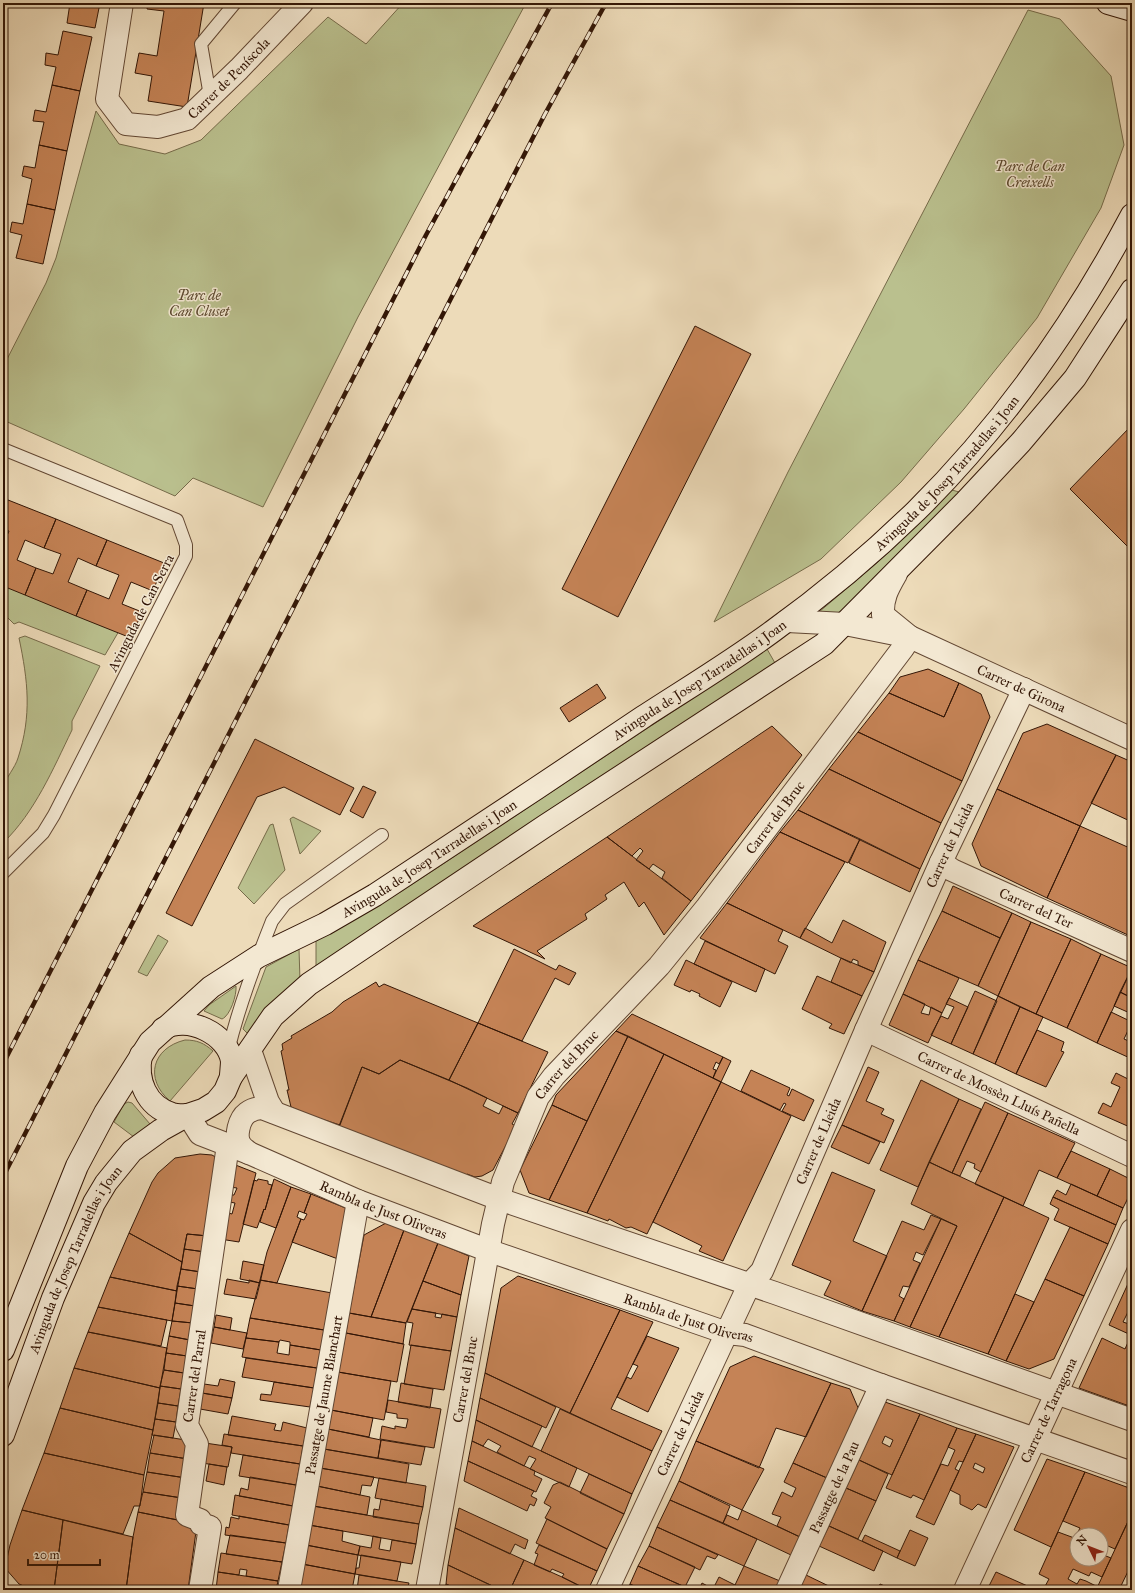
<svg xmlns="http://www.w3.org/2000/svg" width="1135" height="1593" font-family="'IM FELL Great Primer',serif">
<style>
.green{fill:#bac08e;stroke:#766b4a}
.building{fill:#c58356;stroke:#331606;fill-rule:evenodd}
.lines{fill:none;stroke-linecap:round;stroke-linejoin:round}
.lane-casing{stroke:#624733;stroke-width:14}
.street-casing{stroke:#624733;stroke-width:24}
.secondary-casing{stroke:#331606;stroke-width:24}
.lane{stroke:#f3e8d2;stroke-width:12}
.street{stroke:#f3e8d2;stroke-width:22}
.secondary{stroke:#f3e8d2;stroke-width:22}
.rail-casing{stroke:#331606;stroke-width:4.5}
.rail{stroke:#f3e8d2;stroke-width:3;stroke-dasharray:9;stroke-linecap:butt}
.labels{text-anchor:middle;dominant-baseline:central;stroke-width:3;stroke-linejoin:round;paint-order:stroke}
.street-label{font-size:14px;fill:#331606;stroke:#f3e8d2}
.park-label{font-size:14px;font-style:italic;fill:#5c492f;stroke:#f3e8d2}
</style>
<rect width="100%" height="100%" fill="#eddbb9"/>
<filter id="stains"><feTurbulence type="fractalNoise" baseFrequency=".005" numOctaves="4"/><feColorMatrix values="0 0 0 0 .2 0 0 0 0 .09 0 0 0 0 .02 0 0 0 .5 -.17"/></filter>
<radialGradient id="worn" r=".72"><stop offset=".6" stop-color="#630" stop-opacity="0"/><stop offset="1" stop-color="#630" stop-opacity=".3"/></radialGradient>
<path class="green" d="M403 3H526L358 317 263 507 193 478 175 496 3 420V367L46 283 56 258 96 111 119 144 165 154 201 140 328 17 366 44Z
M1028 10 1060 19 1111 76 1124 145 1101 208 1037 318 964 409 901 482 821 559 714 622 788 472Z
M952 490 959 492 961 494 841 613 822 615 819 612 878 562Z
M3 583 119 631 105 655 19 622 14 624 3 613Z
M25 636 100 666 72 721V730C53 769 35 812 3 843 3 830 0 798 3 788 6 777 15 768 18 758 32 715 28 681 19 638Z
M767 649 775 663 316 968V941L402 891Z
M293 817 321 831 300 854 290 819Z
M273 824 285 870 254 904 238 888 270 825Z
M158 935 168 941 147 976 138 972Z
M299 949 300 981 248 1034 243 1029 266 967Z
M236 986C237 995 230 1016 222 1019L204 1011 209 1005Z
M185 1040C197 1040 204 1043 213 1051L170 1101C144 1079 152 1048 185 1040Z
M128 1102 132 1103 150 1124 134 1137 114 1122 124 1104Z"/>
<path class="building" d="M70 3H100L95 28 67 23Z
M148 3H204L187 107 148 101 152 76 135 73 139 53 157 56 164 11 147 9Z
M63 31 92 37 80 91 52 85 56 67 45 65 46 53 58 55Z
M52 85 80 91 67 151 39 145 44 122 33 121 35 110 46 112Z
M39 145 67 151 55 210 27 204 32 179 22 176 24 166 35 168Z
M27 204 55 210 43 264 16 258 22 235 10 232 12 222 23 224Z
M695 326 751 354 618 617 562 589Z
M1132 425V551L1070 489Z
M3 498 56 519 44 548 25 540 17 560 36 568 25 595 3 586V545L9 531 3 529Z
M56 519 107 540 96 566 78 558 68 582 87 590 76 616 25 595 36 568 53 574 61 554 44 548Z
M107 540 164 563 153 591 131 582 122 604 142 612 131 638 76 616 87 590 109 599 119 575 96 566Z
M928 669 959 683 944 717 889 693 900 677Z
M959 683 981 694 990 717 962 781 858 732 889 693 944 717Z
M597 684 606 698 569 722 560 708Z
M1047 724 1116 755 1080 826 997 789 1023 733Z
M772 726 802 755 691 901 662 878 665 872 653 864 649 869 636 860 643 851 640 848 632 856 607 837Z
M858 732 962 781 941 823 829 769Z
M255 739 354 788 340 815 284 787 257 797 192 926 166 913Z
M1116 755 1132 762V822L1091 803Z
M829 769 941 823 920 869 798 810Z
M363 786 376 792 363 818 350 811Z
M997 789 1080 826 1047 898 981 866 972 844Z
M798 810 860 839 848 863 780 832Z
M1080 826 1132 849V927L1128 935 1047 898Z
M780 832 845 862 800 938 727 903Z
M607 837 691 901 664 935 644 902 639 907 624 882 605 895 607 899 585 914 587 919 537 951 545 959 473 926Z
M860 839 920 869 910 892 849 863Z
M953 886 1012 913 1000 938 942 911Z
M727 903 783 930 778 941 788 946 775 974 700 938Z
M942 911 1000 938 978 986 918 960Z
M1012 913 1031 922 998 996 978 986Z
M843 920 886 942 874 972 858 965V961L853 959 851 963 800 938 805 928 832 943Z
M1031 922 1071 939 1036 1014 998 996Z
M1071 939 1101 954 1067 1028 1036 1014Z
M705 941 765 969 756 992 694 964Z
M514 949 556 970 559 965 576 973 569 985 555 978 522 1041 478 1023Z
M1101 954 1132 968 1097 1043 1067 1028Z
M841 958 874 972 862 996 831 982Z
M686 960 732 982 720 1007 699 996 700 994 691 990 690 992 674 985Z
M918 960 959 978 942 1013 903 994Z
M1132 968V998L1120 992Z
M817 976 862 996 844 1034 829 1028 832 1024 802 1009Z
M376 982 379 987 384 984 478 1023 449 1080 400 1060 379 1074 362 1067 340 1125 312 1116 291 1107 287 1090H289L281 1051 283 1050 282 1044 292 1038 291 1036 332 1012 343 1002Z
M975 991 997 1001 973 1054 951 1044Z
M1120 992 1132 998V1014L1114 1006Z
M903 994 925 1004 921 1013 929 1015 931 1007 942 1013 928 1043 889 1025Z
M998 996 1020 1007 995 1064 973 1054Z
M949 998 968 1007 951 1044 931 1035 941 1016 948 1019 954 1007 946 1004Z
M1020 1007 1043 1017 1016 1074 995 1064Z
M1111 1012 1132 1022 1124 1039 1131 1042 1132 1041V1059L1097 1043Z
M632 1014 723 1057 719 1064 716 1062 713 1069 716 1070 713 1078 616 1031Z
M478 1023 548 1052 518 1113 449 1080Z
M1037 1030 1064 1042 1061 1051 1064 1052 1046 1087 1016 1074Z
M616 1031 628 1036 587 1121 552 1105 556 1095Z
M628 1036 664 1054 587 1213 549 1200Z
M664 1054 721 1082 647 1234 631 1227 626 1228 609 1219 608 1221 587 1213Z
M723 1057 731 1061 721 1082 713 1078Z
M400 1060 467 1088 487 1098 483 1106 499 1114 503 1106 518 1113 512 1124 516 1126 493 1170 482 1176 475 1177 467 1174 466 1176 339 1126 362 1067 379 1074Z
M868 1067 879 1072 866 1101 884 1109 881 1114 894 1120 884 1143 842 1125Z
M751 1070 790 1088 787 1095 789 1096 792 1089 814 1100 804 1121 782 1111 786 1104 784 1103 780 1110 741 1091Z
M1116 1073 1132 1081V1128L1098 1113 1103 1103 1111 1107 1120 1087 1111 1083Z
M921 1080 959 1099 918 1187 880 1170Z
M721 1082 791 1116 723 1261 699 1251 702 1246 653 1222Z
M959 1099 981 1109 952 1173 929 1162Z
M985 1102 1008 1113 981 1172 974 1168 975 1164 967 1161 960 1176 952 1173Z
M552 1105 587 1121 549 1200 529 1193 520 1170Z
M1008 1113 1075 1143 1057 1178 1039 1170 1023 1206 975 1184Z
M842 1125 880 1142 869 1164 831 1147Z
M1071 1151 1110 1169 1097 1196 1057 1178Z
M200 1154 212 1155 219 1159 208 1236 187 1234 182 1262 129 1233 152 1182 158 1173 175 1158Z
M929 1162 1004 1197 939 1337 910 1327 957 1226 911 1204Z
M233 1164 256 1173 239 1242 220 1239 225 1212 232 1214 235 1203 229 1202 231 1195H234L237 1188 229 1187Z
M1110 1169 1132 1180V1190L1123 1208 1097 1196Z
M832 1172 875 1190 853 1241 887 1256 862 1311 824 1295 831 1281 792 1265Z
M258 1179 268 1181V1184L272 1185 265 1210 264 1209 257 1228 243 1224 254 1180 257 1181Z
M274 1179 291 1187 276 1228 260 1222 264 1209 265 1210Z
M1071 1184 1123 1208 1116 1225 1053 1197 1057 1190 1066 1195Z
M291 1187 311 1194 304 1213 299 1211 297 1217 301 1219 277 1283 260 1280 267 1252Z
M311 1194 348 1209 338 1259 292 1242 301 1219 304 1220 307 1214 304 1213Z
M1004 1197 1049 1218 988 1354 939 1337Z
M1053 1197 1116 1225 1108 1244 1054 1220 1059 1209 1050 1204Z
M931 1215 941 1219 923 1255 916 1252 913 1260 920 1263 909 1287 903 1286 899 1296 904 1299 894 1321 862 1311 902 1221 924 1230Z
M941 1219 957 1226 910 1327 894 1321Z
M386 1223 404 1230 371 1317 349 1313 364 1235Z
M1070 1227 1108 1244 1084 1296 1045 1279Z
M404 1230 438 1243 406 1323 371 1317Z
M129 1233 182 1262 177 1291 110 1277Z
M187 1234 208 1236 205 1252 184 1249Z
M438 1243 469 1256 461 1295 423 1281Z
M184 1249 205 1252 201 1272 181 1269Z
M243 1261 264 1265 260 1283 240 1279Z
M181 1269 201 1272 198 1289 177 1286Z
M1132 1275V1312L1129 1310 1123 1322 1132 1325 1131 1335 1109 1325Z
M518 1276 620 1310 570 1413 485 1373 501 1288Z
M110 1277 177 1291 172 1321 98 1307Z
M227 1279 249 1283V1280L260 1283 256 1299 224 1294Z
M1045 1279 1084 1296 1054 1359 1029 1369 1006 1361Z
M260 1280 332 1293 324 1330 250 1318Z
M423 1281 461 1295 457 1317 412 1309Z
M177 1286 198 1289 195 1306 175 1303Z
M1015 1294 1034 1302 1006 1361 988 1354Z
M175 1303 195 1306 193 1323 172 1321Z
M98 1307 167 1320 161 1346 88 1332Z
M412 1309 436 1313 435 1317 441 1318 442 1314 457 1317 451 1351 409 1345 413 1323 407 1322Z
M620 1310 653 1322 611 1409 662 1431 652 1451 570 1413Z
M349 1313 406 1323 403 1344 346 1333Z
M216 1315 232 1318 230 1330 214 1327Z
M250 1318 324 1330 321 1350 290 1345V1342L280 1340 279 1342 246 1338Z
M172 1321 193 1323 190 1340 169 1336Z
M214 1327 247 1333 243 1349 211 1343Z
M88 1332 167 1348 160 1388 74 1368Z
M346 1333 404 1344 397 1382 338 1372Z
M169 1336 190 1340 187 1356 166 1353Z
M647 1336 679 1348 648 1412 617 1397 627 1377 631 1379 638 1366 633 1364Z
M246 1338 279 1342 277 1353 289 1355 290 1345 321 1350 317 1368 242 1357Z
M1102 1338 1125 1349 1129 1340 1132 1341V1407L1079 1388Z
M411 1345 451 1351 444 1390 404 1384Z
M166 1353 187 1356 184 1373 164 1370Z
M754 1356 831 1383 806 1437 776 1428 759 1468 696 1441 730 1367Z
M246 1358 317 1368 314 1388 242 1377Z
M74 1368 160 1388 153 1430 60 1408Z
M164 1370 184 1373 181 1389 160 1386Z
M338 1372 391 1381 384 1420 331 1410Z
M485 1373 556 1407 546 1428 480 1398Z
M220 1379 235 1382 232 1398 202 1393 204 1384 218 1386Z
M274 1382 314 1388 310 1407 260 1400 261 1394 271 1395Z
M401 1383 433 1389 430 1408 398 1402Z
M831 1383 850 1389 859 1410 827 1478 793 1463Z
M160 1386 181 1389 178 1406 158 1403Z
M202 1393 232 1398 228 1414 200 1409Z
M480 1398 542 1426 532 1447 476 1420Z
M388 1400 441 1409 434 1448 380 1439 382 1426 395 1429V1426L406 1428 408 1419 397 1418V1414L386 1412Z
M885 1402 920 1414 892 1475 859 1460ZM885 1436 893 1440 890 1447 882 1443Z
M158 1403 178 1406 176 1422 155 1419Z
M60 1408 153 1430 144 1475 44 1453Z
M560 1409 652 1451 632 1494 541 1451Z
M331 1410 373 1418 369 1437 328 1429Z
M920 1414 957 1428 924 1500 913 1495 911 1498 886 1488Z
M232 1416 276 1424 274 1430 281 1431 283 1422 307 1428 303 1446 228 1435Z
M155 1419 176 1422 173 1438 152 1435Z
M476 1420 577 1468 569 1487 530 1469 536 1459 529 1456 524 1466 497 1452 501 1446 488 1439 483 1446 472 1441Z
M957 1428 976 1434 963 1462 959 1461 955 1469 959 1471 934 1525 916 1517 941 1464 948 1466 955 1450 948 1447Z
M328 1429 381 1440 378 1458 324 1449Z
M224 1434 303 1446 300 1464 231 1453 232 1447 222 1445Z
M976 1434 1014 1447 986 1508 978 1504 972 1510 960 1504V1495L950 1490ZM975 1463 985 1468 983 1473 973 1468Z
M154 1435 192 1441 188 1459 150 1453Z
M381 1440 425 1447 421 1465 378 1458Z
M472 1441 535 1471 534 1475 542 1479 536 1492 468 1461Z
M696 1441 764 1469 742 1510 679 1481Z
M205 1443 232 1447 228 1467 202 1463Z
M324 1449 409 1464 406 1483 320 1468Z
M44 1453 144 1475 140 1506H134L123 1534 22 1510Z
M150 1453 188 1459 186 1478 147 1472Z
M243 1455 300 1464 296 1485 239 1476Z
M1047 1459 1085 1472 1051 1547 1014 1530Z
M859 1460 888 1474 876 1501 846 1488Z
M468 1461 534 1491 531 1496 537 1499 534 1506 530 1504 527 1511 464 1481Z
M793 1463 827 1478 800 1537 777 1526 781 1517 772 1514 782 1492 792 1497 796 1488 784 1482Z
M209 1464 227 1467 224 1485 206 1481Z
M320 1468 374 1477 371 1486 362 1485 360 1495 317 1486Z
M147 1472 186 1478 182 1498 143 1492Z
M1085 1472 1132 1489V1513L1115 1549 1101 1543V1535H1080L1077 1534 1080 1528 1063 1521Z
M589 1474 632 1494 624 1514 580 1493Z
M250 1477 296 1485 293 1506 239 1496 241 1488 248 1490Z
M379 1478 426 1486 423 1507 375 1498Z
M679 1481 730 1506 723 1523 670 1500Z
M560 1482 624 1514 607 1549 545 1518 551 1507 544 1503 553 1485Z
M317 1486 370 1497 367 1515 313 1506Z
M846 1488 876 1501 858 1539 829 1526Z
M143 1492 182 1498 178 1520 138 1512Z
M235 1495 293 1506 289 1525 232 1515Z
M381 1499 423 1507 419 1524 373 1517 374 1509 379 1510Z
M670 1500 757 1539 744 1566 657 1527Z
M313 1506 419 1524 416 1544 309 1525Z
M459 1508 528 1540 525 1549 515 1544 510 1554 455 1528Z
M22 1510 63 1520 54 1590 26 1587 19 1584 5 1568 10 1545Z
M742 1510 800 1537 791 1555 723 1523 727 1515 738 1520Z
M138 1512 197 1524 188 1590H126L133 1537Z
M1132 1513V1563L1119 1590H1096Z
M239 1516 289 1525 286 1543 225 1535 226 1527 229 1528 231 1517 239 1519Z
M547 1519 607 1549 597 1571 536 1543Z
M63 1520 133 1537 126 1590H54Z
M309 1525 343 1531 342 1541 360 1546 358 1555 306 1545Z
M829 1526 883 1551 874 1571 819 1546Z
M657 1527 718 1555 715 1559 707 1556 700 1570 649 1546Z
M455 1528 524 1560 510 1590H501L448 1565Z
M910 1530 928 1538 915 1566 897 1558Z
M1058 1532 1077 1539V1559H1101V1554L1111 1558 1102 1577 1091 1572 1089 1576 1073 1569 1068 1579 1077 1584 1080 1579 1086 1581 1098 1587 1096 1590H1031L1032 1587 1043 1590 1049 1579 1039 1574Z
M230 1535 286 1543 282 1562 226 1554Z
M865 1535 900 1551 897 1558 862 1541Z
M373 1536 381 1538 379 1549 390 1551 392 1540 416 1544 412 1564 358 1555 360 1546 371 1548Z
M306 1545 358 1555 355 1574 302 1564Z
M539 1545 597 1571 588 1590 562 1577 564 1574 552 1569 550 1572 534 1565 538 1554 535 1553Z
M649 1546 695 1567 685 1587 638 1566Z
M221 1553 282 1562 278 1581 246 1576 247 1570 240 1569 239 1575 218 1572Z
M361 1555 401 1562 397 1581 355 1574 356 1568H359Z
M524 1560 562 1577 588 1590H510Z
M302 1564 355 1574 352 1590H297Z
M448 1565 501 1590H459L446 1584Z
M638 1566 685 1587 684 1590H642L630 1584Z
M744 1566 780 1581 775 1590H747L735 1585Z
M218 1572 278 1581 276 1590H216Z
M996 1572 1032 1588 1031 1590H987Z
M359 1575 409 1583 407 1590H357Z
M806 1575 837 1590H799Z
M719 1577 735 1585 747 1590H699L702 1583 713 1589Z
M446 1584 459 1590H444Z
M630 1584 642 1590H627Z
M880 1584 894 1590H877Z"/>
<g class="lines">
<g class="lane-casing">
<path id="lane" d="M210 96 201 44 235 3
M3 449 177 520 186 545V556L54 815 43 833 3 873
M228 1051C239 1006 255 964 272 921L285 904 382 835"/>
</g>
<g class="street-casing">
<g id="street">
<path id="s1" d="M122 3 107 99 126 124 158 127 187 119 239 69 302 3"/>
<path id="s2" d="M787 621 845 624 910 637 1132 739"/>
<path id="s3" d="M941 862 952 870 1132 951"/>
<path id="s4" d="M866 1030 1132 1156"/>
<path d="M250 1050 268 1102 274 1112"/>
<path id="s5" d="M188 1115 200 1134 249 1153 358 1201 487 1250 727 1333 745 1335 881 1385 1132 1473"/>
<path d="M249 1153C246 1150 242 1148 240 1144 235 1136 239 1119 247 1113 251 1110 257 1108 262 1108L499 1199 775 1293 1132 1420"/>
<path id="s6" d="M200 1590 210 1527 201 1524 200 1520 187 1515 197 1444 187 1425 228 1145"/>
<path id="s7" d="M289 1590 358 1201"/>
<path id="s8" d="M427 1590 493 1224 503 1182 538 1097 554 1076 659 966 707 907 903 648 910 637 883 615C882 598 888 588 896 574"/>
<path id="s9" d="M607 1590 749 1285 762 1271 866 1030 941 862 1024 689"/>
<path id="s10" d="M787 1590 881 1385"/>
<path id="s11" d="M965 1590 1132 1230"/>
</g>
</g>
<g class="secondary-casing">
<g id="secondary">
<path d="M1108 3 1132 10"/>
<path d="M163 1029C187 1014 228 1034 232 1061 232 1066 231 1072 231 1077"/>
<path d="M141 1055C136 1080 146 1106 172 1114 177 1116 183 1115 188 1115"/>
<path id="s12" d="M3 1350 77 1166 105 1113 150 1042 211 987 259 956 325 924 375 895C465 836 554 777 643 717 686 689 731 662 773 631 823 595 871 555 916 511 1003 425 1074 324 1132 215"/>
<path id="s13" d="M3 1435 53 1298 94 1203 106 1183 132 1151 161 1130 188 1115 203 1110 216 1102 225 1091 231 1077 273 1016 309 984 545 826 824 644 965 502 1021 442 1075 378 1132 290"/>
</g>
</g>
<use href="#lane" class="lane"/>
<use href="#street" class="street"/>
<use href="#secondary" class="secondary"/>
<g class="rail-casing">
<path id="rail" d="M3 1064 426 235 552 3
M3 1177 545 114 606 3"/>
</g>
<use href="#rail" class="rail"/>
</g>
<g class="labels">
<g class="street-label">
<text stroke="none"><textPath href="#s1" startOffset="249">Carrer de Peníscola</textPath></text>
<text stroke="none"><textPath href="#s12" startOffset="1326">Avinguda de Josep Tarradellas i Joan</textPath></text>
<text transform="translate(141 613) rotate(-63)">Avinguda de Can Serra</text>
<text stroke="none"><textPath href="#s12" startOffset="1002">Avinguda de Josep Tarradellas i Joan</textPath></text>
<text stroke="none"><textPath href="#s2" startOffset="247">Carrer de Girona</textPath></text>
<text stroke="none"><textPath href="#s8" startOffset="874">Carrer del Bruc</textPath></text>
<text stroke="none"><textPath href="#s9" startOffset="821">Carrer de Lleida</textPath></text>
<text stroke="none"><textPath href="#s12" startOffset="678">Avinguda de Josep Tarradellas i Joan</textPath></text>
<text stroke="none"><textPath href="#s3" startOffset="106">Carrer del Ter</textPath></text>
<text stroke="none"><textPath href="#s8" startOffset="550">Carrer del Bruc</textPath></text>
<text stroke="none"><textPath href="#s4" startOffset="147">Carrer de Mossèn Lluís Pañella</textPath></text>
<text stroke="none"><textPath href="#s9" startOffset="497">Carrer de Lleida</textPath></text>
<text stroke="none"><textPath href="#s5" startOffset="221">Rambla de Just Oliveras</textPath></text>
<text stroke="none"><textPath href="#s13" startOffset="190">Avinguda de Josep Tarradellas i Joan</textPath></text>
<text stroke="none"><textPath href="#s5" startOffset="545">Rambla de Just Oliveras</textPath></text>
<text stroke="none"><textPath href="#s6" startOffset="234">Carrer del Parral</textPath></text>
<text stroke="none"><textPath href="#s8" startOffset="214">Carrer del Bruc</textPath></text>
<text stroke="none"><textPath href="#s7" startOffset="198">Passatge de Jaume Blanchart</textPath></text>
<text stroke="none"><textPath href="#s11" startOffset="198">Carrer de Tarragona</textPath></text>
<text stroke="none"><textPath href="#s9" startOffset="173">Carrer de Lleida</textPath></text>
<text stroke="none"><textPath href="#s10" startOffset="113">Passatge de la Pau</textPath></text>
</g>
<g class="park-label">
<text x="1030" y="166">Parc de Can<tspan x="1030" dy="16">Creixells</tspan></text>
<text x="199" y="295">Parc de<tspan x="199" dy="16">Can Cluset</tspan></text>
</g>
</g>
<rect width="1135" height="1593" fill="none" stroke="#eddbb9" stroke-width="16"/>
<rect x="4" y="4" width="1127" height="1585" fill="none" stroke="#331606" stroke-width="2"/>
<rect x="8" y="8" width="1119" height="1577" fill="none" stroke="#331606"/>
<g transform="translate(1089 1547) rotate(313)"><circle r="19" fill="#f3e8d2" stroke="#a69480"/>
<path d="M0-3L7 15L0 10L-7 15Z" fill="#8f2418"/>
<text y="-6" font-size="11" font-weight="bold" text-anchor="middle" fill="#331606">N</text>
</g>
<path d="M28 1559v6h72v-6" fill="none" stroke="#331606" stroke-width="2"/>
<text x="34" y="1559" font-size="12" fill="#331606" stroke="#f3e8d2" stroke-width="3" paint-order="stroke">20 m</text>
<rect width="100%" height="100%" filter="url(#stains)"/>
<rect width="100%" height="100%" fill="url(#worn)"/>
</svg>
